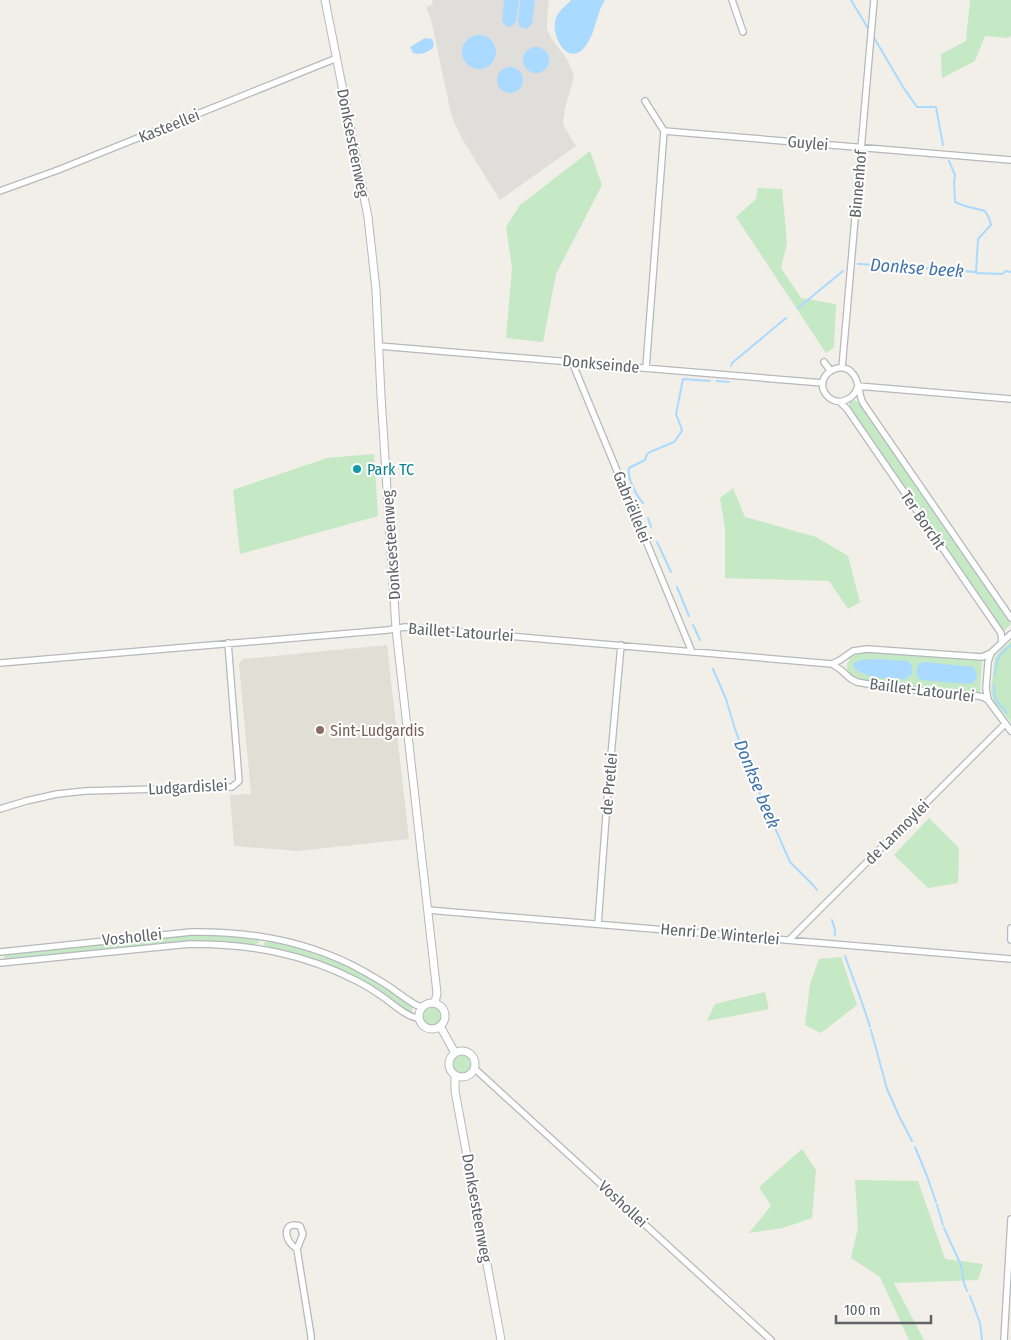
<svg xmlns="http://www.w3.org/2000/svg" width="1011" height="1340" font-family="'Fira Sans Condensed',sans-serif">
<style>
.industrial{fill:#e0deda}
.education{fill:#e1ded6}
.green{fill:#c5e8c5}
.water{fill:#aadaff}
.lines{fill:none;stroke-linecap:round;stroke-linejoin:round}
.stream{stroke:#aadaff;stroke-width:2}
.minor-casing{stroke:#b5b8bc;stroke-width:8}
.tertiary-casing{stroke:#b5b8bc;stroke-width:9}
.minor{stroke:#fff;stroke-width:5.5}
.tertiary{stroke:#fff;stroke-width:7}
.culture-dot{fill:#0f9aa8;stroke:#fff;stroke-width:2}
.education-dot{fill:#8d6e63;stroke:#fff;stroke-width:2}
.labels{text-anchor:middle;dominant-baseline:central;stroke-width:4;stroke-linejoin:round;paint-order:stroke}
.street-label{font-size:16px;fill:#5f6368;stroke:#fff}
.culture-label{font-size:16px;fill:#0d838f;stroke:#fff;text-anchor:start}
.education-label{font-size:16px;fill:#785e54;stroke:#fff;text-anchor:start}
.water-label{font-size:18px;font-style:italic;fill:#4174aa;stroke:#fff}
</style>
<rect width="100%" height="100%" fill="#f1efe8"/>
<path class="industrial" d="M432 0H549L547 17V29L551 38 567 59 574 75 572 84 565 108 563 123 565 128 576 146 500 200 462 139 455 124 451 114 431 19 426 7 433 4Z"/>
<path class="education" d="M387 645 409 839 298 851 234 846 230 795 251 794 239 664 243 659Z"/>
<path class="green" d="M970 0H1011V36L1008 38 985 36 975 61 942 78 941 54 966 41Z
M590 151 602 185 556 274 543 342 506 338 512 268 506 227 520 205Z
M758 188 782 189 787 243 781 268 801 298 836 304 834 347 826 353 736 217 756 199Z
M854 400 859 403 1011 624 1004 631 850 409 849 403Z
M374 454 378 516 240 554 233 490 327 458Z
M733 488 745 517 816 537 848 556 860 602 848 609 829 581 725 578V528L720 498Z
M1011 641V722L994 702 991 691 995 657 999 652Z
M859 653H883L981 660 982 661 980 692 977 693 887 685 856 679 850 675 847 669V664L851 657Z
M929 818 959 848 958 883 928 888 894 855Z
M192 934H215L257 938 259 942 255 945 214 941 183 942 7 960 5 959 4 957 6 953Z
M268 940C295 946 322 954 348 966 371 977 392 992 413 1006L411 1014C369 980 320 959 267 947L264 945V943Z
M841 957 857 1005 821 1033 805 1025 810 984 819 959Z
M765 992 769 1009 707 1021 715 1004Z
M423 1016a9 9 0 1 1 18 0a9 9 0 1 1-18 0Z
M453 1064a9 9 0 1 1 18 0a9 9 0 1 1-18 0Z
M802 1149 816 1170 812 1218 783 1228 749 1233 771 1206 759 1187Z
M855 1180 918 1181 945 1259 983 1264 978 1280 894 1283 924 1340H909L880 1277 851 1258 858 1228Z"/>
<path class="water" d="M504 0H519L516 22 511 27 506 26 502 21Z
M520 0H535L532 24 527 29 520 27 518 21Z
M571 0H605C595 15 596 37 582 50 565 65 550 32 556 18 558 11 567 5 571 0Z
M462 52a17 17 0 1 1 34 0a17 17 0 1 1-34 0Z
M425 38 432 39 434 44 433 48C426 53 422 55 413 53L410 47Z
M523 60a13 13 0 1 1 26 0a13 13 0 1 1-26 0Z
M497 80a13 13 0 1 1 26 0a13 13 0 1 1-26 0Z
M878 659 908 661 912 666V674L906 679C893 680 858 678 853 665L854 663 861 660Z
M924 662 973 667C979 674 978 682 968 684L921 680C915 676 915 670 919 664Z"/>
<g class="lines">
<path class="stream" d="M851 0 869 30
M873 36 903 87 917 107H936L943 145
M949 161 955 175 954 182 955 202 965 206 985 211 989 218 991 225 978 239 976 273 1002 274 1006 271 1011 272
M858 264 897 266 975 272
M798 308 843 271
M731 366 732 363 786 318
M717 381 729 382
M643 503C636 495 627 478 629 468L645 460 647 454 650 452 674 442 682 431 681 427 676 414 683 379 710 381
M648 518 651 527
M657 542 671 572
M677 587 689 616
M693 625 700 640
M713 669 726 699 735 729 754 780 790 862 813 885 817 890
M995 675C996 660 998 655 1010 646
M994 684 995 699 1007 713
M832 920 835 930V935
M845 956C853 979 863 1003 870 1027
M871 1030 887 1089 899 1116 912 1141
M915 1147 927 1176 936 1202
M937 1205 943 1225
M944 1228 961 1265 964 1283 967 1291
M970 1296 980 1323 982 1340"/>
<g class="minor-casing">
<path id="minor" d="M732 0 743 32
M645 101 664 131
M664 131 1011 160
M0 191 58 170 337 58
M379 346 823 383
M572 362 692 652
M824 362 830 370
M646 368 664 131
M842 368 874 0
M858 386C854 401 835 408 825 393 814 376 841 358 853 374 860 382 858 394 863 403L1011 618
M858 386 1011 399
M840 402 847 409 1001 633 1002 642
M1011 634 991 653 988 662 986 689 988 700 1011 731
M0 663 388 630 405 627 832 664 841 670 851 679 857 682 884 687 978 696 983 697 988 700
M832 664 840 660 853 651 867 649 982 657 991 653
M0 809 26 801 57 794 85 791 232 787 239 781 228 643
M428 910 1011 959
M598 924 608 789 621 645
M1011 928V940
M789 940 1005 724
M0 952 191 932C251 931 312 942 365 972 375 978 385 983 394 990 401 995 409 1001 416 1005 420 1007 420 1006 424 1006
M0 963 190 944C250 944 303 953 357 981 365 985 373 990 380 995 391 1002 407 1018 419 1018
M474 1068 771 1340
M297 1249C283 1241 282 1220 300 1226L303 1234 297 1249 311 1336V1340
M1004 1340 1011 1219"/>
</g>
<g class="tertiary-casing">
<path id="tertiary" d="M325 0 368 217 376 290 381 396 396 629 437 993 435 1003
M419 1016a13 13 0 1 1 26 0a13 13 0 1 1-26 0Z
M440 1026 455 1053
M449 1064a13 13 0 1 1 26 0a13 13 0 1 1-26 0Z
M455 1076V1091L501 1340"/>
</g>
<use href="#minor" class="minor"/>
<use href="#tertiary" class="tertiary"/>
</g>
<circle class="culture-dot" cx="357" cy="469" r="5"/>
<circle class="education-dot" cx="320" cy="730" r="5"/>
<g class="labels">
<g class="street-label">
<text transform="translate(169 126) rotate(-22)">Kasteellei</text>
<text transform="translate(353 143) rotate(79)">Donksesteenweg</text>
<text transform="translate(808 143) rotate(5)">Guylei</text>
<text transform="translate(858 184) rotate(-85)">Binnenhof</text>
<text transform="translate(601 364) rotate(5)">Donkseinde</text>
<text transform="translate(632 507) rotate(68)">Gabriëllelei</text>
<text transform="translate(923 520) rotate(56)">Ter Borcht</text>
<text transform="translate(391 545) rotate(-94)">Donksesteenweg</text>
<text transform="translate(461 632) rotate(4)">Baillet-Latourlei</text>
<text transform="translate(922 690) rotate(7)">Baillet-Latourlei</text>
<text transform="translate(609 784) rotate(-85)">de Pretlei</text>
<text transform="translate(188 787) rotate(-3)">Ludgardislei</text>
<text transform="translate(897 832) rotate(-45)">de Lannoylei</text>
<text transform="translate(720 934) rotate(5)">Henri De Winterlei</text>
<text transform="translate(132 937) rotate(-6)">Voshollei</text>
<text transform="translate(623 1204) rotate(43)">Voshollei</text>
<text transform="translate(477 1208) rotate(80)">Donksesteenweg</text>
</g>
<g class="culture-label">
<text x="367" y="469">Park TC</text>
</g>
<g class="education-label">
<text x="330" y="730">Sint-Ludgardis</text>
</g>
<g class="water-label">
<text transform="translate(917 268) rotate(4)">Donkse beek</text>
<text transform="translate(757 784) rotate(68)">Donkse beek</text>
</g>
</g>
<path d="M836 1315v8h95v-8" fill="none" stroke="#5f6368" stroke-width="2.5"/>
<text x="844" y="1315" font-size="15" fill="#5f6368" stroke="#ffffff" stroke-width="4" paint-order="stroke">100 m</text>
</svg>
